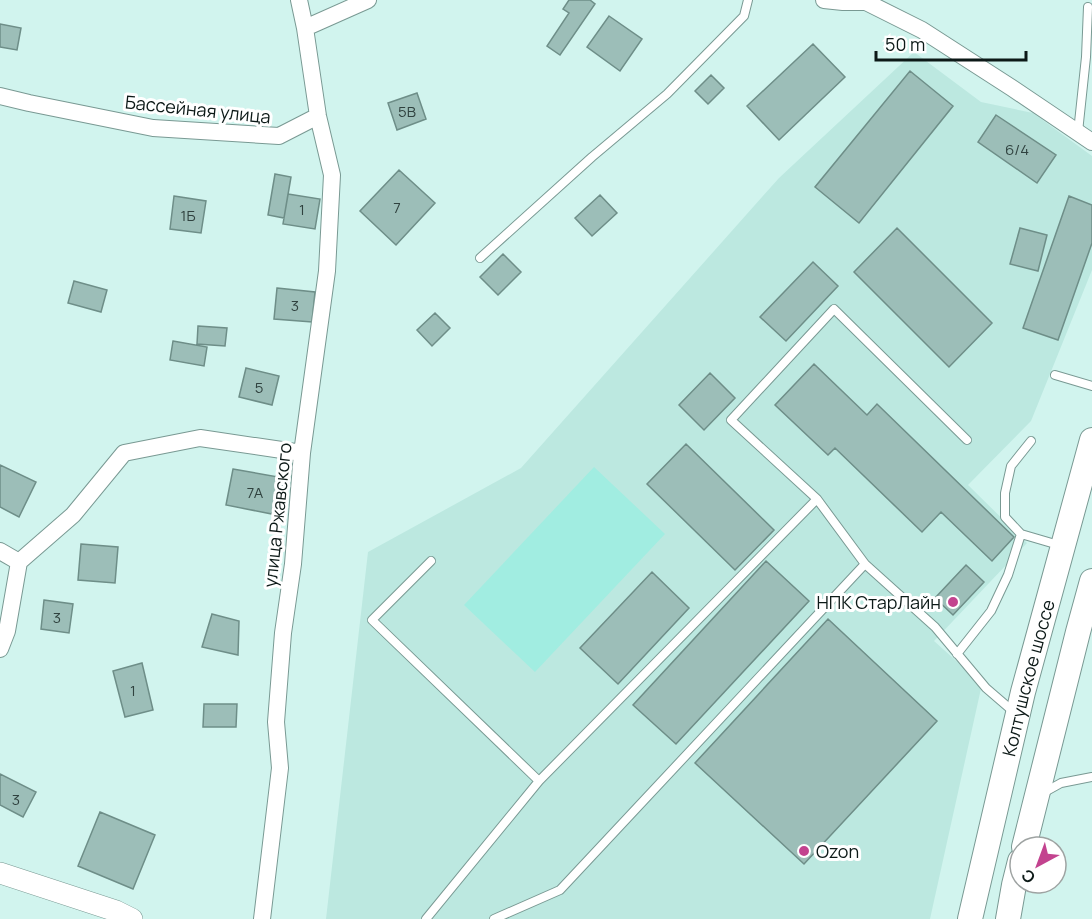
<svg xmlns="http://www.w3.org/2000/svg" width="1092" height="919" font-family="Manrope,sans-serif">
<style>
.built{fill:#bce8e0}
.green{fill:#a1ede1}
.building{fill:#9cbeb8;stroke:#6e8e88;stroke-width:1.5}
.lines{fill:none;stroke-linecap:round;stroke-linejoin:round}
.service-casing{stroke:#799993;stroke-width:10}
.minor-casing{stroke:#799993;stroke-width:18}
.tertiary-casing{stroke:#799993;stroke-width:22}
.secondary-casing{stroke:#799993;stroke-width:26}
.service{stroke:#fff;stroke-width:8}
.minor{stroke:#fff;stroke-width:16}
.tertiary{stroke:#fff;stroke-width:21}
.secondary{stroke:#fff;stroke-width:24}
.poi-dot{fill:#c3438f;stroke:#fff;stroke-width:2}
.labels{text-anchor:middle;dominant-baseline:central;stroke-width:6;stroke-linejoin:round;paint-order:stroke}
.number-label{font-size:15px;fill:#30423f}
.street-label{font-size:18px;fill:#0c1917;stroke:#fff}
.poi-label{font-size:18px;fill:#0c1917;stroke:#fff;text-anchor:end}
</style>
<rect width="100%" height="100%" fill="#d1f4ee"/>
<path class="built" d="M914 52 981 102 1033 113 1092 156V270L1031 421 968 485 1027 543 934 641 982 684 930 919H326L368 552 521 468 779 178Z"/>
<path class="green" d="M594 467 665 534 535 672 464 605Z"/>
<path class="building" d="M569 0H590L595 4 560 55 547 46 569 13 563 9Z
M609 16 642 39 620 71 587 47Z
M0 24 21 28 17 50 0 47Z
M813 44 845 77 779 140 747 106Z
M910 71 953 106 859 223 815 187Z
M711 75 724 88 708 104 695 91Z
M417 93 426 119 397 130 388 103Z
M996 115 1056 155 1037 183 978 142Z
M399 170 435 203 396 245 360 211Z
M275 174 291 177 284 218 268 215Z
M288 194 320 199 315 229 283 224Z
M600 195 617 213 592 236 575 218Z
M174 196 206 201 201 233 170 229Z
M1069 196 1092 205V243L1058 340 1023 328Z
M897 228 992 323 949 367 854 272Z
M1020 228 1047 235 1038 271 1010 264Z
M503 254 521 272 498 295 480 277Z
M813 262 838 286 786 341 760 317Z
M74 281 107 290 101 312 68 303Z
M277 288 315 292 312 322 274 319Z
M435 313 450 328 432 346 417 330Z
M198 326 227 328 225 346 197 344Z
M173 341 207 347 204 366 170 360Z
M814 364 867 415 877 404 1014 537 992 561 941 512 922 532 835 448 828 455 775 405Z
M246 368 279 376 272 405 239 397Z
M710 373 735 398 704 430 679 405Z
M686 444 774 530 735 570 647 484Z
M0 465 36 482 19 517 0 507Z
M233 469 284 478 277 515 226 505Z
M81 544 118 547 115 583 78 580Z
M766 561 809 601 676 744 633 705Z
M966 565 984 582 953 615 935 598Z
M652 572 689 608 618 684 580 648Z
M44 600 73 604 69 633 41 629Z
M212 614 239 621 238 655 202 647Z
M828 619 937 721 804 864 695 763Z
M142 663 153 710 125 717 113 671Z
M204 704H237L236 727H203Z
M0 774 36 792 23 817 0 805Z
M100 812 155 835 133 889 78 866Z"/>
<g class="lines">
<g class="service-casing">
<path id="service" d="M1078 132 1086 57 1088 7
M480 258 592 157 667 94 744 16 748 0
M1055 375 1092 386
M967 440 834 309 731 420 817 499 865 564 935 627 986 688 1015 713
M1021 534 1062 546
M431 561 372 620 539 781
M957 654 991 611 1008 575 1021 534 1005 517V493L1011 466 1031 441
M1043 793 1061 783 1092 777
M426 919 539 781 817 499
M494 919 560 890 865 564"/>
</g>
<g class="minor-casing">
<path id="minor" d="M824 0 843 2H866L922 30 1012 88 1092 142
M305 28 368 0
M0 96 29 103 153 128 279 136 318 116
M0 551 19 562
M0 649 7 631 19 562 73 515 124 453 200 438 302 453
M262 919 280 768 276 722 283 633 293 564 302 453 327 271 332 175 318 116 305 28 299 0"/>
</g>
<g class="tertiary-casing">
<path id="tertiary" d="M0 873 116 911 132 919"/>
</g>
<g class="secondary-casing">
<g id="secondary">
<path d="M1024 847 1078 632 1092 581"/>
<path id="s1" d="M970 919 1023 692 1092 440"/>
<path d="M1008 919 1014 885 1020 861"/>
</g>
</g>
<use href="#service" class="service"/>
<use href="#minor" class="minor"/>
<use href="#tertiary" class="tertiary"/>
<use href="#secondary" class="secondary"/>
</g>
<g class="poi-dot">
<circle cx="953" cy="602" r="6"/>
<circle cx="804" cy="851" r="6"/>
</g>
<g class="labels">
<g class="number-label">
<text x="407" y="111">5В</text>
<text x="1017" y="149">6/4</text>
<text x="397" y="207">7</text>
<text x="302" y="209">1</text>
<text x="188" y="215">1Б</text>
<text x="295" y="305">3</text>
<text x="259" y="387">5</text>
<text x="255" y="492">7А</text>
<text x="57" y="617">3</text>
<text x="133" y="690">1</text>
<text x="16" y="799">3</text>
</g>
<g class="street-label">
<text transform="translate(198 109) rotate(6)">Бассейная улица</text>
<text transform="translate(277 515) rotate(-84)">улица Ржавского</text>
<text stroke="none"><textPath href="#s1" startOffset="248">Колтушское шоссе</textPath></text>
</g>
<g class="poi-label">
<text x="941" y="602">НПК СтарЛайн</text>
<text x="816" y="851" text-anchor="start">Ozon</text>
</g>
</g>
<g transform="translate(1038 865) rotate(221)"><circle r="28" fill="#ffffff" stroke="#9ea3a2" stroke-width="1.5"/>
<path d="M0-4.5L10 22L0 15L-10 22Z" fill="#c3438f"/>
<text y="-9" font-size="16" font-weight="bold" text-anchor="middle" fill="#0c1917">С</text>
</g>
<path d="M876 51v9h150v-9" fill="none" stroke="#0c1917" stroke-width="3"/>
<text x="885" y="51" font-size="18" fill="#0c1917" stroke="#ffffff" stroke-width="4.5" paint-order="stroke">50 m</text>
</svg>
